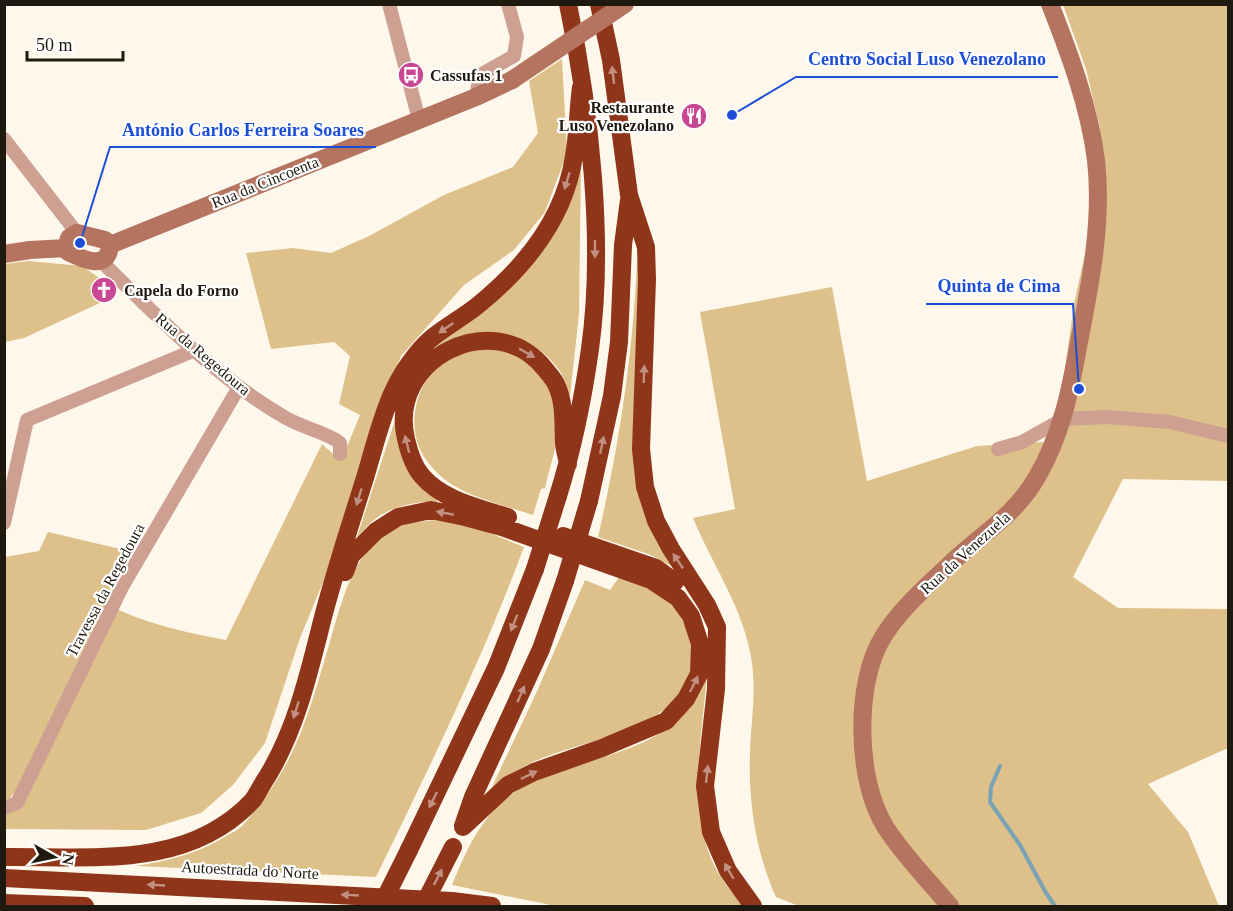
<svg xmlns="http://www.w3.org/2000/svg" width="1233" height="911" font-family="Georgia,serif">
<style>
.green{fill:#ddc08a}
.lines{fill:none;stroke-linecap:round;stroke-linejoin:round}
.stream{stroke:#79a2b5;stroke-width:4}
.street{stroke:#cda092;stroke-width:14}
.secondary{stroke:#b47460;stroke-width:18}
.highway{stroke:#8f3519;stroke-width:18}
.secondary-bridge{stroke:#b47460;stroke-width:18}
.highway-bridge{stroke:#8f3519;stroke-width:18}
.oneway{fill:#c19080}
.labels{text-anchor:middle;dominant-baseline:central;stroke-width:4.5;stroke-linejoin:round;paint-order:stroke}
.poi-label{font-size:16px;font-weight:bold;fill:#1f1a0f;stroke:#fff;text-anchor:start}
.street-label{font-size:16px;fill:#1f1a0f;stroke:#fff}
.leader{fill:none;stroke:#1d4ed8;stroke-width:2}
.callout-dot{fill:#1d4ed8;stroke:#fff;stroke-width:2}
.callout-label{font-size:18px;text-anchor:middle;font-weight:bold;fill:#1d4ed8;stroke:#fff;stroke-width:4.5;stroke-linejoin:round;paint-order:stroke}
</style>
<rect width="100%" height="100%" fill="#fef8ec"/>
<path class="green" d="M1063 5H1228V481L1123 479 1073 577 1118 608 1228 609V748L1148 784 1188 832 1219 906H799L776 897C756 853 748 801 750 753 751 719 757 692 751 657 743 608 712 564 693 518L735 509 700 312 832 287 867 481 977 446 1044 442 1062 390 1074 304 1088 240 1100 128 1086 69Z
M562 59 567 153 545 212 514 250 464 285 401 356 366 449 326 575 300 638 265 743 233 785 201 813 146 830 5 829V810L29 793H14L5 804V557L39 551 48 532 133 552 107 604C144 624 185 632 226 640L322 444 341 461 360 415 339 404 350 356 334 342 271 349 246 253 293 248 331 253 369 236 444 195 513 167 538 133 529 81Z
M581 161 579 314 570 396C567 388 564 377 559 370 530 329 479 322 438 348L435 344 505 288Z
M642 260 636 446 671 566 651 555 598 537C619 446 633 355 637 261Z
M28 261 82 266 118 291 115 296 24 338 5 342 4 264Z
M481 349C520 349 546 366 554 406 555 413 558 421 558 428 557 448 549 469 545 488L541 489 533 515C504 505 469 498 444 479 434 471 424 459 419 447 407 418 419 377 446 361 456 355 470 352 481 349Z
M397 414 437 499V502C421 500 390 507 378 517 370 522 364 530 357 537Z
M437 520 465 523 524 547C482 660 429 768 376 877L136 866C171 860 197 854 226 836 231 833 238 830 242 826 248 820 254 811 259 805 300 755 313 698 331 638 342 601 352 558 385 534 399 523 421 521 437 520Z
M620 576C657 592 688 602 691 648 692 655 694 664 692 671 682 724 590 740 548 756 527 763 510 774 492 787L538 689 585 580 610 590Z
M707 674C702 741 683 822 724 882 730 891 739 898 745 906H556L452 885C466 851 479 821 508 797 520 787 538 780 553 774 615 750 682 746 707 674Z"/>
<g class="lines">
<path class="stream" d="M1000 766 991 787 990 802 1020 845 1046 893 1055 906"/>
<path class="street" d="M389 4 419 120
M476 97 480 75 514 56 517 37 508 4
M4 139 77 233
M101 261C158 317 216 378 286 418 302 427 320 431 336 440L340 443V454
M998 449 1022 442 1063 419 1108 417 1170 422 1228 436
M4 523 27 420 195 350
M4 808 17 803 122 587 239 387"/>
<path class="secondary" d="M77 233 105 240 110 245C108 271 84 260 68 252L66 248 69 238Z
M110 245 476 97 512 80
M4 254 30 250 66 248
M950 906C929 881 904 856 886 828 856 782 854 683 883 637 900 609 925 588 948 566 980 535 1014 517 1037 477 1061 436 1070 392 1078 347 1090 286 1103 222 1096 160 1089 106 1070 55 1050 4"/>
<path class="highway" d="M599 4 611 60 629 195 646 247 647 279 641 449 645 487 656 521 671 549 707 605 717 627 716 689 705 786 711 832 728 871 753 906
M558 496C573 448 583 399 590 349 605 242 590 110 568 4
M589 501 612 396 619 342 623 245 629 200
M508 517C480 508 442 500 422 476 413 466 409 452 406 439 387 359 494 305 545 369 549 374 553 378 556 384 565 403 563 421 564 442 564 449 567 457 568 464
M563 536 656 568 675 582
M345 572 351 556 376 531 398 517 431 510 465 517 502 527 651 580 678 598 691 616 700 644 699 674 686 699 666 721 602 748 534 772 508 785 463 827
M463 826 473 797 541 649 565 581
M409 850 496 668 535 569
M4 857C91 856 188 870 253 800 258 793 262 784 267 777 295 731 308 677 321 625 333 577 349 529 364 481 373 452 380 421 392 394 401 374 416 351 433 337 447 326 463 317 477 306 524 268 565 218 574 156 578 133 578 110 581 87
M4 878 452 901 492 906
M4 903 85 906"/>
<path class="secondary-bridge" d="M512 80 625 4"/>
<path class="highway-bridge" d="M535 569 558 496
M565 581 589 501
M381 906 409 850
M423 906 453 847"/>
</g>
<defs><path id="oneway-solid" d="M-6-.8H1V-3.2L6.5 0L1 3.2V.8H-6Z" transform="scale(1.5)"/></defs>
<g class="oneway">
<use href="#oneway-solid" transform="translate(613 75) rotate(-97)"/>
<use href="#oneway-solid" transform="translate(567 181) rotate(107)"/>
<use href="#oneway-solid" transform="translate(595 249) rotate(90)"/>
<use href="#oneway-solid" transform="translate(446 328) rotate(146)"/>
<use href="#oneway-solid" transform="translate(527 353) rotate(29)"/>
<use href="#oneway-solid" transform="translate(644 374) rotate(-88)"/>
<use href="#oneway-solid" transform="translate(407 444) rotate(-104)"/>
<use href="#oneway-solid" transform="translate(602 445) rotate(-78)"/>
<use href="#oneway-solid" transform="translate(359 497) rotate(107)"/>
<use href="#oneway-solid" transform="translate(445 513) rotate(-169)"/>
<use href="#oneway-solid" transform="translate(678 561) rotate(-124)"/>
<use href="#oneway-solid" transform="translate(514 623) rotate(112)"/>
<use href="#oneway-solid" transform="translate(694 684) rotate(-63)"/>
<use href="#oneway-solid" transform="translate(521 694) rotate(-66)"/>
<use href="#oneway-solid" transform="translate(296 710) rotate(108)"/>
<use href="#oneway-solid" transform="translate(707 774) rotate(-84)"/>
<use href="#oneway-solid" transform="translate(529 775) rotate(-26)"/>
<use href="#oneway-solid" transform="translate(433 800) rotate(116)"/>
<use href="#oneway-solid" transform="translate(729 871) rotate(-120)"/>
<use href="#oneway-solid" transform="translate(438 877) rotate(-63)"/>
<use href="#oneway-solid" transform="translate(156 885) rotate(-177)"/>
<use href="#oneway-solid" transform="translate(350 895) rotate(-177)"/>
</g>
<defs>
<g id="bus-disc" transform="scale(1.35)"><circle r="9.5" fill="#c84894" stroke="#fff"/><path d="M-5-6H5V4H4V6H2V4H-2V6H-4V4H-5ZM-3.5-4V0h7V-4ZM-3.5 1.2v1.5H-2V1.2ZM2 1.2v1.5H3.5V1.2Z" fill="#fff"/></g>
<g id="restaurant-disc" transform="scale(1.35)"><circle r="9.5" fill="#c84894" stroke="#fff"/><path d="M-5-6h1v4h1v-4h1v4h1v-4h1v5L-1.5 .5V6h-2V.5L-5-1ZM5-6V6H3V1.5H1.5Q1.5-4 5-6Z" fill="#fff"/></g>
<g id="church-disc" transform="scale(1.35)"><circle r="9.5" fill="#c84894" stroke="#fff"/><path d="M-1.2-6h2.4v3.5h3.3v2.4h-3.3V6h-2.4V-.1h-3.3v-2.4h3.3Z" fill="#fff"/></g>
</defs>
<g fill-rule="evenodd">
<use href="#bus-disc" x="411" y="75"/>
<use href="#restaurant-disc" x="694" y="116"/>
<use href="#church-disc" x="104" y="290"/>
</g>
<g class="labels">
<g class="poi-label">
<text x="430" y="75">Cassufas 1</text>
<text x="674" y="107" text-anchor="end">Restaurante<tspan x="674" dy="18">Luso Venezolano</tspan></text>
<text x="124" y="290">Capela do Forno</text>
</g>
<g class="street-label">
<text transform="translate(265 182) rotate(-22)">Rua da Cincoenta</text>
<text transform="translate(203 354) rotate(40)">Rua da Regedoura</text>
<text transform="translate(965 553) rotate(-42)">Rua da Venezuela</text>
<text transform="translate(105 590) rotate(-62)">Travessa da Regedoura</text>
<text transform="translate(250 870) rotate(3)">Autoestrada do Norte</text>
</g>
</g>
<path class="leader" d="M732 115L796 77H1058M80 243L110 147H376M1079 389L1073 304H926"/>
<g class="callout-dot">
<circle cx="732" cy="115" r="6"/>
<circle cx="80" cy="243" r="6"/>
<circle cx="1079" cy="389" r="6"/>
</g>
<g class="callout-label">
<text x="927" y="65">Centro Social Luso Venezolano</text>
<text x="243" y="136">António Carlos Ferreira Soares</text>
<text x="999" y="292">Quinta de Cima</text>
</g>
<rect width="1233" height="911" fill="none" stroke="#1f1a0f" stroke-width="12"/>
<g transform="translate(54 857) rotate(99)" stroke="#ffffff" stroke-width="4.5" paint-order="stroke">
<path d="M0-4.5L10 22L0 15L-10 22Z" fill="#1f1a0f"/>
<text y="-9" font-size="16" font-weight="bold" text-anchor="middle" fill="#1f1a0f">N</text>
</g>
<path d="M27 51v9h96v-9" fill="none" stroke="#1f1a0f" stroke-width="3"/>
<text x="36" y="51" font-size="18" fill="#1f1a0f" stroke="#ffffff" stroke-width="4.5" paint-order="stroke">50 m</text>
</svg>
